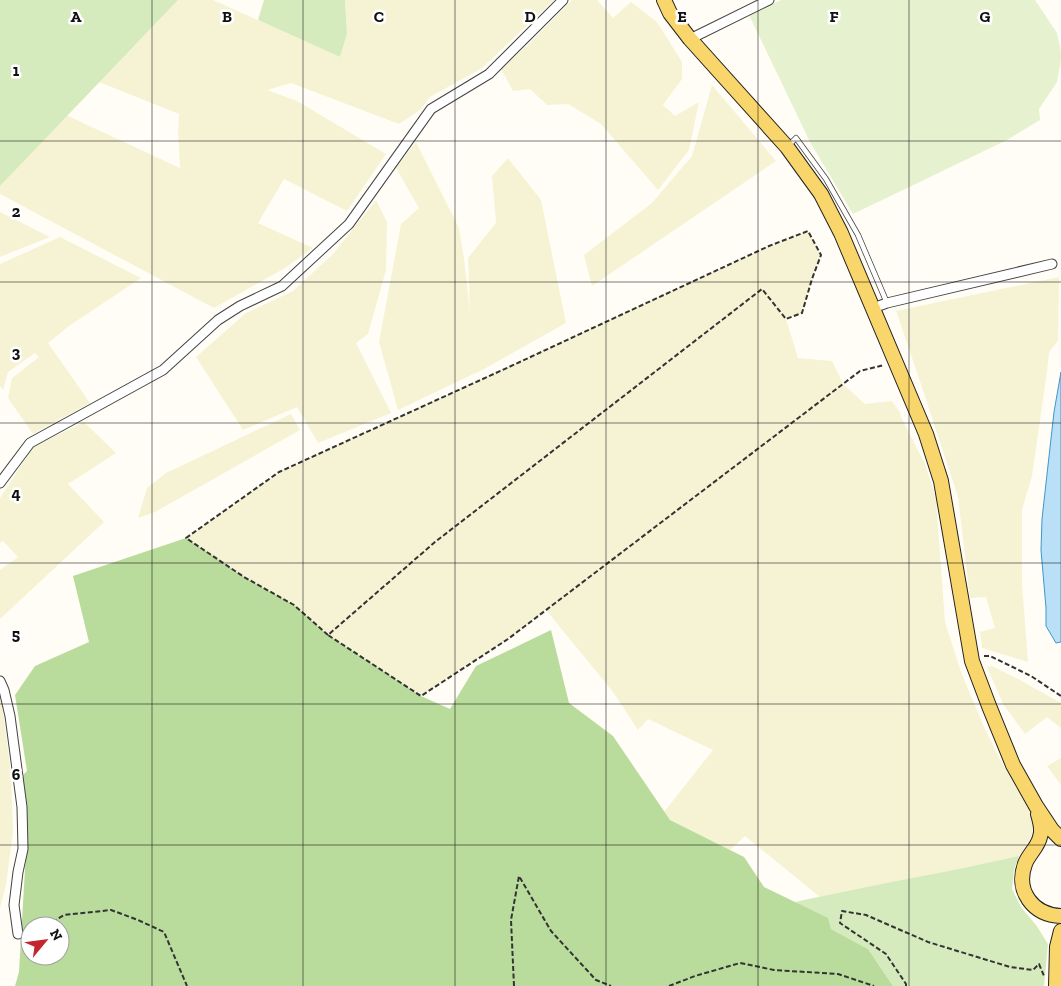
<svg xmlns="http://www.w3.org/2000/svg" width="1061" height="986" font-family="'Zilla Slab',serif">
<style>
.farmland{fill:#f6f3d4}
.green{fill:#d5ebbd}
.forest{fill:#b9dc9c;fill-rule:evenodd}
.pitch{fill:#e6f2cf}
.water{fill:#b9e0f7;stroke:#3f96cf}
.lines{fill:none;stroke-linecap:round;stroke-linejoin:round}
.service-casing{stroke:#444;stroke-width:6}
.minor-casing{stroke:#444;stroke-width:11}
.primary-casing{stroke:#222;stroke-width:16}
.path{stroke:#333;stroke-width:2;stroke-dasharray:5 2.5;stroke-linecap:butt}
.service{stroke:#fff;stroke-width:4.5}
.minor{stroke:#fff;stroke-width:9}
.primary{stroke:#f9d66b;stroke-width:14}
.grid{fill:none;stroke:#111;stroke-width:1;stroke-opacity:0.55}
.grid-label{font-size:16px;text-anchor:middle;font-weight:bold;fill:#111;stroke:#fff;stroke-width:5;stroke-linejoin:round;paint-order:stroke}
</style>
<rect width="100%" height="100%" fill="#fffdf5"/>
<path class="farmland" d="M178 0H213L340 57 347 34 345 0H554L482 68 430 97 420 110 399 124 291 83 267 90 297 101 386 154 347 211 284 179 258 223 313 248 285 268 214 308 0 194V186L66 115 180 168 178 133 179 114 99 82Z
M572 0H597L613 18 631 2 657 22 682 62V79L663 105 675 116 699 102 689 150 658 190 601 124 568 104 547 105 530 89 513 91 501 69 528 45Z
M712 85 776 161 592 286 584 255 652 203 692 156Z
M416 142 459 228 464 259 470 312 468 258 496 223 492 176 508 158 541 200 566 323 484 369 398 410 379 342 401 224 419 208 396 168Z
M376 200 387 222 386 270 368 334 356 343 391 413 318 443 297 407 243 430 196 357 246 313 293 291 333 254Z
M0 212 50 237 0 257Z
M808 231 821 255 812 279 802 313 786 319 798 358 832 361 843 384 865 404 892 401 901 414 900 415 925 464 936 499 945 622 961 672 984 727 1000 759 1027 806 1034 822 1031 838 1019 856 965 869 849 890 820 897 745 836 730 850 670 820 664 812 713 750 648 719 638 730 613 692 546 610 508 639 421 696 328 635 294 605 244 577 186 538 279 472 763 249Z
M60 237 141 278 69 326 48 343 90 403 33 434 8 398 12 378 39 357 35 353 8 372 3 390 0 386V264Z
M1059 277 1058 341 1049 352 1047 372 1032 476 1022 510V583L1028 662 982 648 980 632 995 628 986 597 970 598 958 497 920 381 896 311Z
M291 414 300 430 155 512 138 518 147 488 166 473Z
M84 422 116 453 68 484 104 522 0 619V570L18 557 3 541 0 543V498L33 447Z
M992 666 1018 679 1061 703V728L1047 717 1025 734 1003 704 987 667Z
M0 689 11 773 13 832 6 885 0 908Z
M1061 758V785L1047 766Z"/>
<path class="green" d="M0 0H178L0 186Z
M264 0H345L347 34 340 57 258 20Z
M1019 856 1014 870 1012 889 1021 907 1036 925 1048 944 1044 986H893L868 949 831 929 795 902C870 885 945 873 1019 856Z"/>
<path class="forest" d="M186 538 244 577 294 605 328 635 421 696 450 709 476 666 551 630 569 703 613 736 670 820 744 857 764 887 828 918 831 929 868 949 893 986H15L19 972 27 835 18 780 27 771 15 695 35 666 89 642 73 576ZM30 926H60V956H30Z"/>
<path class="pitch" d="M781 0H1035L1057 33 1061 52V60L1057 82 1039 109 1040 120 1007 140 853 214 810 142 749 15Z"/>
<path class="water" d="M1061 372V642L1056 643 1046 626V608L1041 550 1042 519 1054 412Z"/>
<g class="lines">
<g class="service-casing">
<path id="service" d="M788 146 796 138 826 179 858 235 887 303"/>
</g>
<g class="minor-casing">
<path id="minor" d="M690 39 769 0
M873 308 887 303 1052 264
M0 483 30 443 163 370 218 320 240 306 282 286 349 224 431 109 489 74 563 0
M0 681 4 690 10 716 22 807 23 849 18 872 14 905 18 934"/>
</g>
<g class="primary-casing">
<path id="primary" d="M664 0 670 13 690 39 787 147 821 194 841 233 926 434 941 481 972 661 989 706 1013 765 1036 806 1052 830 1061 839
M1038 814C1040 822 1043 829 1040 837 1038 847 1028 855 1025 864 1015 891 1033 915 1061 916
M1056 986 1057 947 1061 931"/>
</g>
<path class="path" d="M328 635 294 605 244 577 186 538 279 472 509 367 769 246 808 231 821 255 812 279 802 313 786 319 762 289 435 542 328 635 421 696 508 639 860 371 884 365
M984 656H990L1031 676 1061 696
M46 926 64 915 111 910 138 920 164 932 187 986
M514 986 511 920 519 876 551 931 596 980 611 986
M669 986 695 976 740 963 774 970 838 974 874 986
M906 986V984L886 954 840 923 842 911 866 915 928 942 1010 967 1033 970 1039 964 1044 976"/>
<use href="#service" class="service"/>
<use href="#minor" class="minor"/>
<use href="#primary" class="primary"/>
</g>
<path class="grid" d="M152 0V986M303 0V986M455 0V986M606 0V986M758 0V986M909 0V986M0 141H1061M0 282H1061M0 423H1061M0 563H1061M0 704H1061M0 845H1061"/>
<g class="grid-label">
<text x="76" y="22">A</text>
<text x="227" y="22">B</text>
<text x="379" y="22">C</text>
<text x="530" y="22">D</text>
<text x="682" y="22">E</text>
<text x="834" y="22">F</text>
<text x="985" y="22">G</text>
<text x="16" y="76">1</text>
<text x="16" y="217">2</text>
<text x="16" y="358">3</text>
<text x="16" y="499">4</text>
<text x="16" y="640">5</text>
<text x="16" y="780">6</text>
</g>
<g transform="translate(45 941) rotate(61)"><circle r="24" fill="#ffffff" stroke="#a0a0a0"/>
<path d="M0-4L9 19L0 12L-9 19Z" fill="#c4262e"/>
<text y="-8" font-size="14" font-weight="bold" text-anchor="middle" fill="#111111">N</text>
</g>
</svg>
